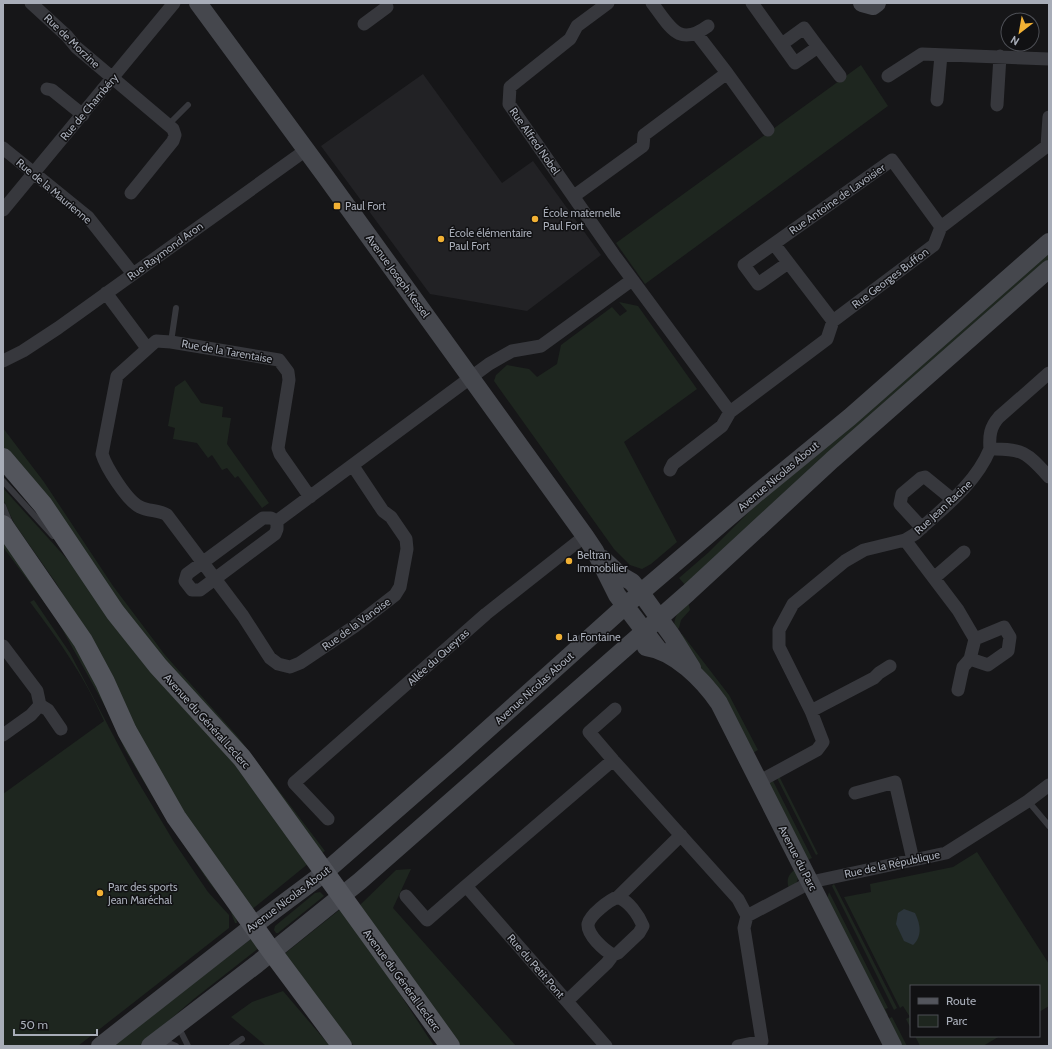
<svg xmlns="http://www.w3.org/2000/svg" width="1052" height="1049" font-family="Cabin,sans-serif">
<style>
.built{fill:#222225}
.green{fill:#1e261f}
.water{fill:#2c353c}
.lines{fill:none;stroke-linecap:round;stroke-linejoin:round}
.lane{stroke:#37383d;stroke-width:6}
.street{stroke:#37383d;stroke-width:13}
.secondary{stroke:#45474d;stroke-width:18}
.primary{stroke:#53555c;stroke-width:20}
.poi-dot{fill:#f2b134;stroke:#111113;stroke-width:1.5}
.labels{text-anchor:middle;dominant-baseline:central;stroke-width:3;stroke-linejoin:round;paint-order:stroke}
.street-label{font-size:11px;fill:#a8adb8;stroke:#111113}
.poi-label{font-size:11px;fill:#a8adb8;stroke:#111113;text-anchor:start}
</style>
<rect width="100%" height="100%" fill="#161618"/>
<path class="built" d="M423 74 502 183 533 161 601 255 527 311 430 294 321 146Z"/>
<path class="green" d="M861 65 888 106 645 284 616 243Z
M1049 250V261L686 586 679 578 709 552 757 504Z
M619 302 638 306 697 389 624 442 677 542 651 564 642 569 630 565 614 549 494 381 496 375 507 365 529 369 537 377 557 364 561 345 612 307 620 316 627 311Z
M185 380 201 403 223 407 222 417 231 418 227 444 269 503 262 508 238 476 235 478 227 468 222 470 212 455 208 458 197 443 173 439 175 428 168 426 175 387Z
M3 428 44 482 113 586 165 655 238 737 325 851 322 853 160 663 3 452Z
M3 488 76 569 220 744 309 863 250 911 169 799 89 638 56 583 14 523 3 499Z
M3 532 38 581 236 916 237 923H235L229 907 208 881 163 814 125 750 107 710 56 618 3 547Z
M34 600 70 653 134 775 174 842 208 892 229 915V928L78 1046H3V794L104 721C85 677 58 639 30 602Z
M688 601 690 610 681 620 679 628 675 631C672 617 679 611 688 601Z
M682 634 729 695 758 750 751 754 677 637Z
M778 774 818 854 816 855 776 776Z
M772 779 812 858 805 861 769 783Z
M977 852 1049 964V1006L1039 1012V986H911V1029L906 1019 910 1017 903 1006 900 1008 844 897 871 892 870 884 953 867Z
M411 869 393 908 516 1046H458L360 905 396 870Z
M796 869C800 878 798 884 789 889 786 880 788 874 796 869Z
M834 884 897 1008 894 1010 832 886Z
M320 892 324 896 278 933H276L274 930 275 926 315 893Z
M829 892 888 1008 885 1009 888 1015 884 1017 827 899Z
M343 907 434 1046H354L283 955Z
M251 939 260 947 195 998 139 1046H112Z
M283 991 330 1046 265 1045 231 1017 252 1002Z
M892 1017 907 1046H898L886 1020Z
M915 1036H1000L983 1046H920Z"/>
<path class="water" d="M904 909 915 913C920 923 923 936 913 945L904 941 896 924 898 913Z"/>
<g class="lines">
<path class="lane" d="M169 124 188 105
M171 342 176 308
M3 481 53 536
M3 506 10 523
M1028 801 1049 826
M178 1026 188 1046
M162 1040 176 1046
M232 1046 242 1039"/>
<path class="street" d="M31 3 67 36 76 47 173 129 175 135 173 141 131 193
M608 3 577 26 570 39 510 87 509 104 614 255 730 412 827 339 833 321 934 245 941 227 1047 146 1049 117
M652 3C670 26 678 48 708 26
M752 3 795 63 818 47 804 28 782 44
M364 24 387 7
M818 47 840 76
M727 73 768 130
M888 76 922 54 1049 59
M47 89 52 90 83 115
M937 100 941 55
M997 105 1000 56
M3 148 88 217 133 274
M574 196 643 146 644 135 727 73 697 34
M3 210 174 3
M774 244 833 321
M788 263 758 284 744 265 892 160 941 227
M106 293 147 348
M3 361 23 351 58 328 306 150
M990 449C989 436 990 427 999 417L1049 373
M670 470 673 464 722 426 730 412
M310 497 280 454 278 448 289 380 288 372 279 360 171 342 156 341 117 376 102 454C106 467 127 501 140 507 149 512 158 509 167 515L243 616 270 658 278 664 290 667 300 663 355 626 395 595 400 587 407 549 406 539 391 517 383 511 353 466
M263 518H271L277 521V529L275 534 200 590H192L185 581 187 574Z
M277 521 489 364 512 351 541 346 632 280
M922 528 900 504 902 494 921 478 925 477 952 499
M905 540 958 610 975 639 970 659 988 665 1008 651 1010 637 1004 627 975 639
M934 578 964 552
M3 646 37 691 40 705 31 715 3 735
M958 690 963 667 970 659
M40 705 48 710 61 729
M811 711 874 678 879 673 890 666
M613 760 589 732 615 709
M760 781 817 750 823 742 811 711 779 647V630L793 604 845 561 864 550 905 540 915 534C943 508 975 485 990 449 1024 448 1028 454 1049 477
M855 793 895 782 913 860
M328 819 294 783 486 614 585 536
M406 896 427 920 466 886
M613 955C604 950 587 935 588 924 590 915 609 900 618 897L681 835
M567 1001 607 963 613 955 618 953 639 933 643 926C638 914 629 902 618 897
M606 1046 466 886 613 760 738 899 747 916
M738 1046 762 1041 744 928 747 916 811 882 946 853 1028 801 1049 785"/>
<path class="secondary" d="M198 3 326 177 585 536 595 551 617 595 658 649
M862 3 873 6 877 3
M603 559 620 575 632 582 641 593 672 636 692 668
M646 647C675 651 703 680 719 703L893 1046
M100 1046 253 926 324 873 458 756 625 606 756 494 850 417 1049 242
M150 1046 257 964 360 881 688 593 832 460 1049 269"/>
<path class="primary" d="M3 458 43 505 115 612 158 666 242 758 450 1046
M3 525 83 641 105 682 127 731 176 817 272 952 342 1046"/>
</g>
<g class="poi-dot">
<rect x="333" y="202" width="8" height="8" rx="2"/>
<circle cx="535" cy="219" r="4"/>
<circle cx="441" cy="239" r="4"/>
<circle cx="569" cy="561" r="4"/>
<circle cx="559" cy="637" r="4"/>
<circle cx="100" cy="893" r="4"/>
</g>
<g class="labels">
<g class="street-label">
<text transform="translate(72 41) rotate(44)">Rue de Morzine</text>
<text transform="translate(89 107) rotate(-50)">Rue de Chambéry</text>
<text transform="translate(535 141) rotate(55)">Rue Alfred Nobel</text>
<text transform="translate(54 191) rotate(40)">Rue de la Maurienne</text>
<text transform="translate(837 199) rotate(-35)">Rue Antoine de Lavoisier</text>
<text transform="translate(165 251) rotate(-36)">Rue Raymond Aron</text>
<text transform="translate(398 276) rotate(54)">Avenue Joseph Kessel</text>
<text transform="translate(890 278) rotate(-37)">Rue Georges Buffon</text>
<text transform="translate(227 351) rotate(10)">Rue de la Tarentaise</text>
<text transform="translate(778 476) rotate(-40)">Avenue Nicolas About</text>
<text transform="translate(943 507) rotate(-43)">Rue Jean Racine</text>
<text transform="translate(356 624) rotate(-36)">Rue de la Vanoise</text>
<text transform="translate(438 657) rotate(-42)">Allée du Queyras</text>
<text transform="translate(534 688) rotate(-42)">Avenue Nicolas About</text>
<text transform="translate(207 721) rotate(48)">Avenue du Général Leclerc</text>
<text transform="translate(798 858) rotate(63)">Avenue du Parc</text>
<text transform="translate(892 864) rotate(-12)">Rue de la République</text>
<text transform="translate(288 899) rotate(-37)">Avenue Nicolas About</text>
<text transform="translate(536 966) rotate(49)">Rue du Petit Pont</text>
<text transform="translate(402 980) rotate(54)">Avenue du Général Leclerc</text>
</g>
<g class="poi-label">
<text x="345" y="206">Paul Fort</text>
<text x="543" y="213">École maternelle<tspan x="543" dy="13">Paul Fort</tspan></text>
<text x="449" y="233">École élémentaire<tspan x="449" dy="13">Paul Fort</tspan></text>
<text x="577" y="555">Beltran<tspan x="577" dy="13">Immobilier</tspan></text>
<text x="567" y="637">La Fontaine</text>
<text x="108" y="887">Parc des sports<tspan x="108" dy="13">Jean Maréchal</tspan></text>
</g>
</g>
<rect width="1052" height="1049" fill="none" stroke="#a8adb8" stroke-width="8"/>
<rect x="910" y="985" width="130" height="52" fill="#111113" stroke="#4d4f55"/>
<rect x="918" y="998" width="20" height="6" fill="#53555c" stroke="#4d4f55"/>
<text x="946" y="1005" font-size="12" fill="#a8adb8">Route</text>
<rect x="918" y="1015" width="20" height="12" fill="#1e261f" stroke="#4d4f55"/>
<text x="946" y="1025" font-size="12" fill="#a8adb8">Parc</text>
<g transform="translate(1020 32) rotate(211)"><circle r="19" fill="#111113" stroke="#4d4f55"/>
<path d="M0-3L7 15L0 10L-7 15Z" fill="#f2b134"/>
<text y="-6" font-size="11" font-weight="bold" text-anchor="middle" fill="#a8adb8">N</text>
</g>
<path d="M14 1029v6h83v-6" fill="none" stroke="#a8adb8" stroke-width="2"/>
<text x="20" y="1029" font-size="12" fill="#a8adb8" stroke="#111113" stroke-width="3" paint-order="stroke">50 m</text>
</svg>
